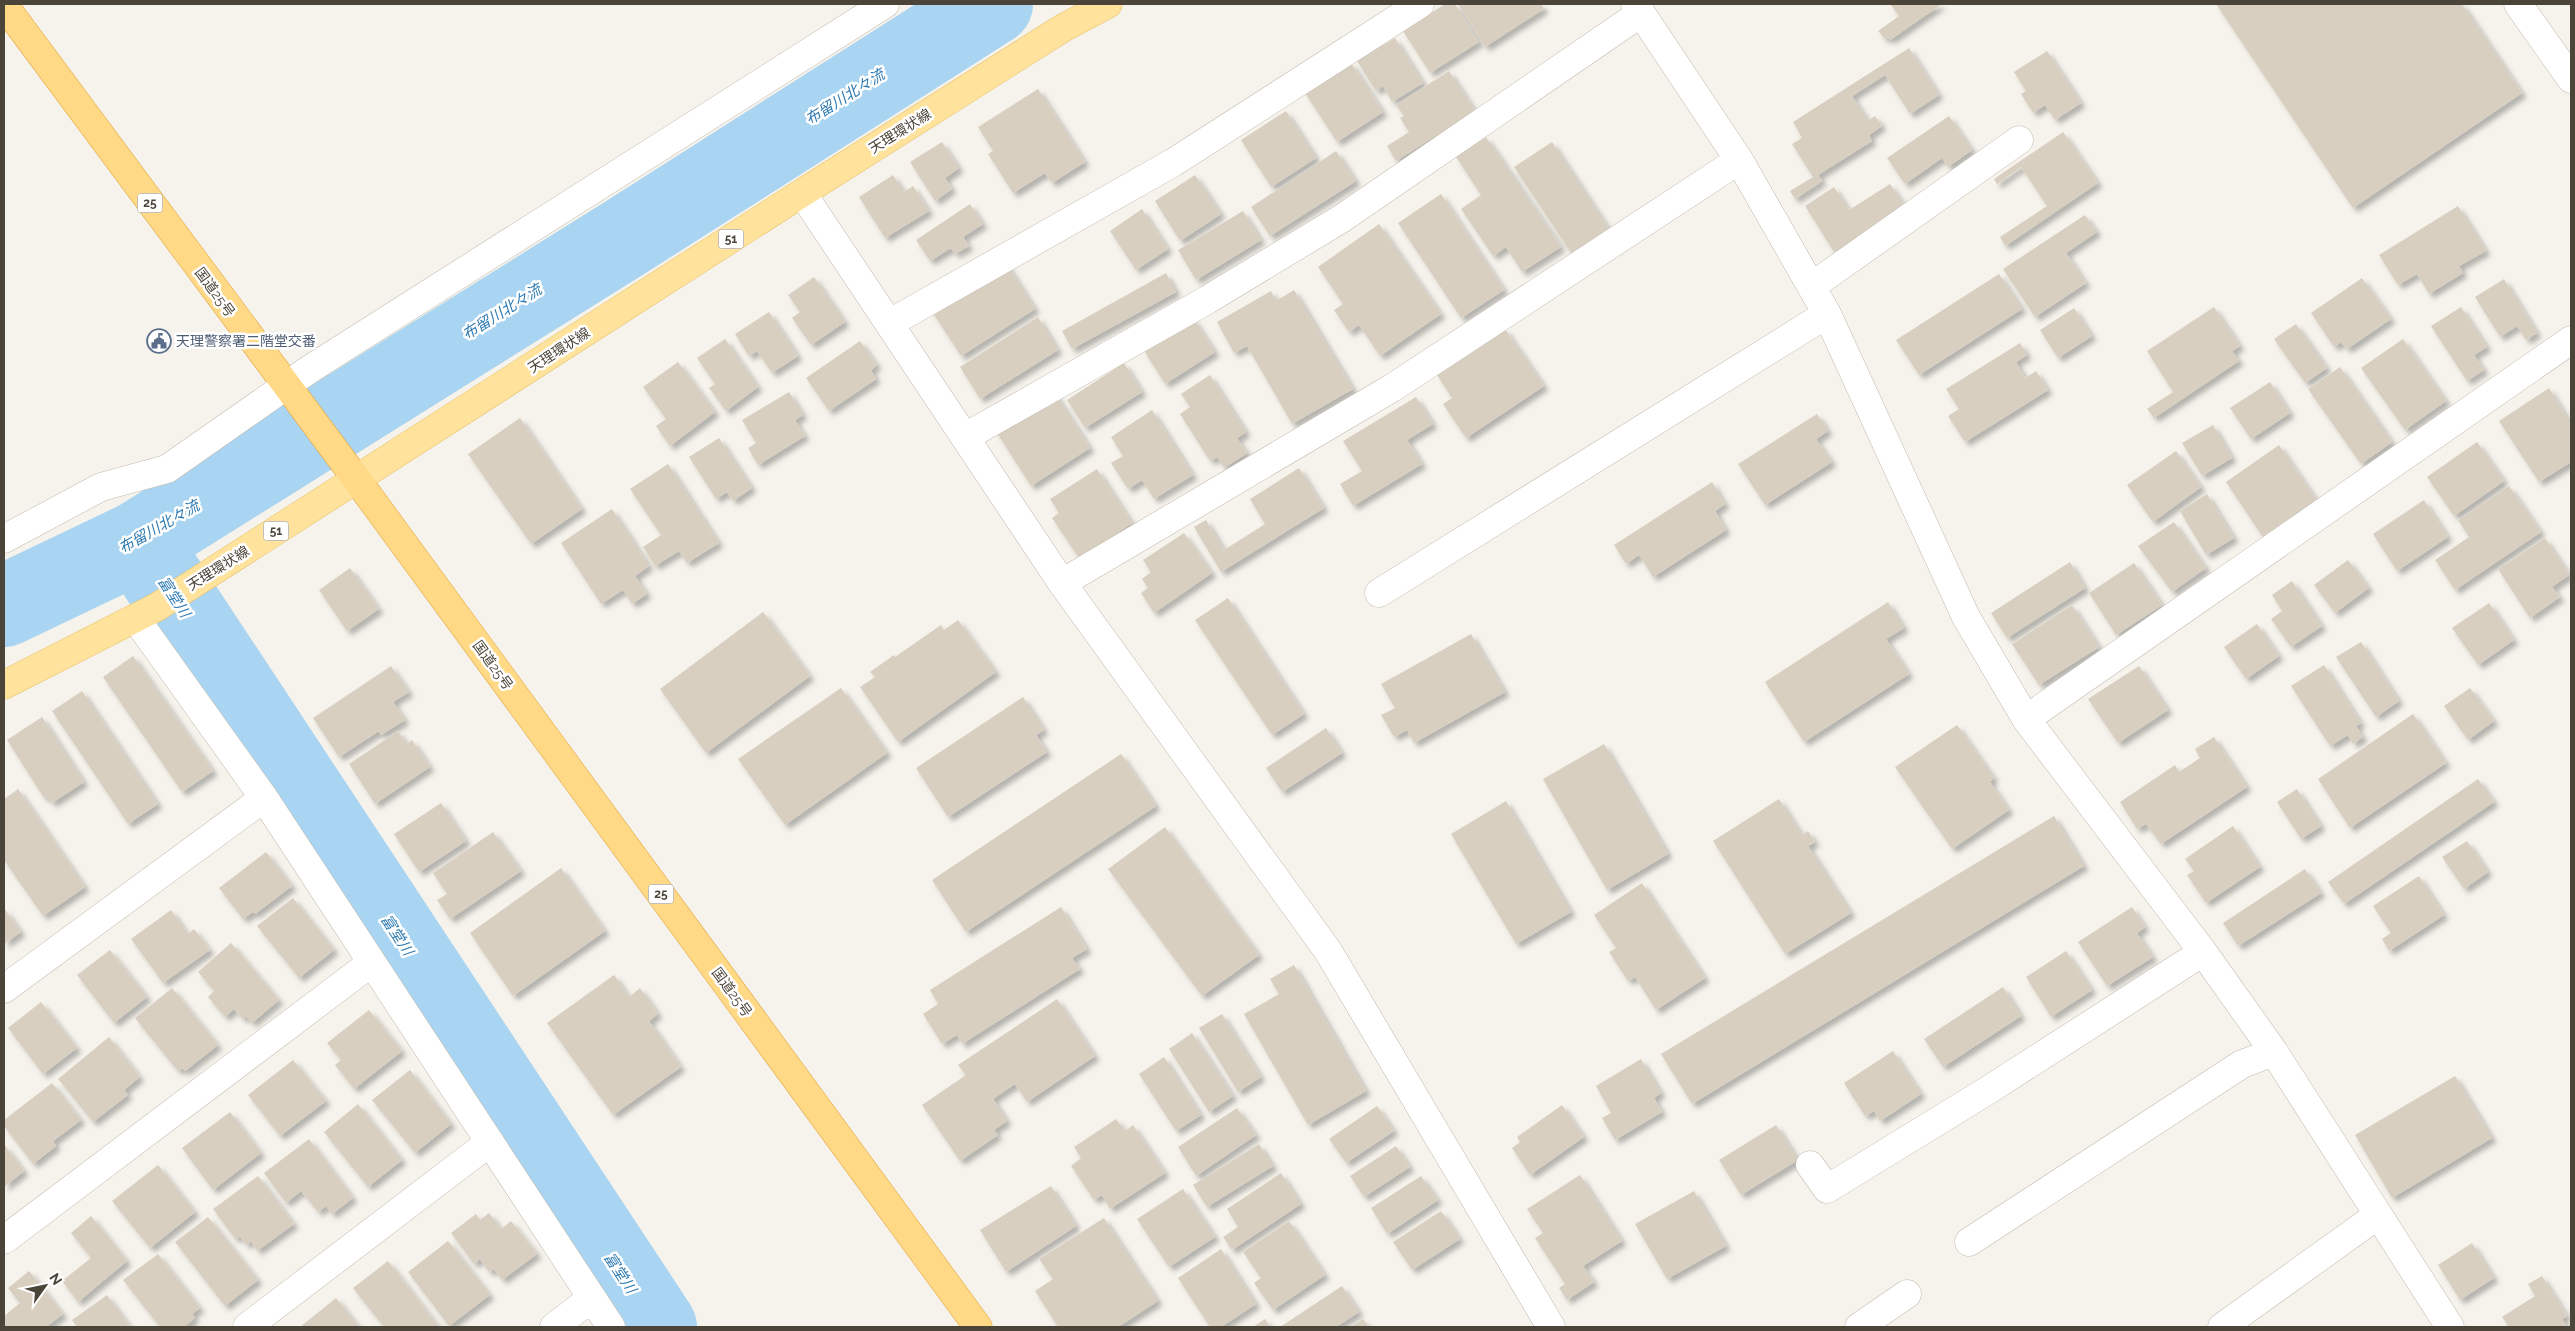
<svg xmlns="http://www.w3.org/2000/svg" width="2575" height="1331" font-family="Raleway,'Noto Sans JP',sans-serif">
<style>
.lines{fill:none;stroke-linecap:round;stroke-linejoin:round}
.river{stroke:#a9d4f2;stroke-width:82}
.building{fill:#d8cfc1;filter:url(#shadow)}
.minor-casing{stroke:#c2bbae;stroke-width:29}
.primary-casing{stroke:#e6c16a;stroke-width:29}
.trunk-casing{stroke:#e0a43c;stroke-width:29}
.minor{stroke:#fff;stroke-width:28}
.primary{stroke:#ffe39c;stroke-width:28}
.trunk{stroke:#ffd985;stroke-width:28}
.labels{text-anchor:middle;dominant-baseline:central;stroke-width:5;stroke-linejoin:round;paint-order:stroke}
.shield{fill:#fff;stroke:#817c74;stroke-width:1}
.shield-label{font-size:12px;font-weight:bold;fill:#4b4439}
.street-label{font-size:14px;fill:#4b4439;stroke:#fff}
.service-label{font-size:14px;fill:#4e5e75;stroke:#fff;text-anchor:start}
.water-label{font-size:15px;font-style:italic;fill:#2e7ab2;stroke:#fff}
</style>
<defs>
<filter id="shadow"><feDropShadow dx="4.5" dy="4.5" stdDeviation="2.5" flood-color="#0004"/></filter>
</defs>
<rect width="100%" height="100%" fill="#f6f3ec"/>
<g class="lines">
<path class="river" d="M138 542 656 1327
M4 606 138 542 626 237 992 4"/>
</g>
<path class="building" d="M1445 4H1455L1479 42 1430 73 1403 31Z
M1458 4H1541L1544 9 1485 47Z
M1890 4H1942L1890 40 1888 37 1885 39 1878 31 1899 16Z
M2216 4H2462L2522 93 2353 208Z
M1395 38 1423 83 1392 102 1383 86 1376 91 1357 61Z
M1909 48 1939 95 1910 114 1885 75 1852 96 1868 121 1875 116 1882 126 1869 135 1872 141 1818 175 1822 181 1795 199 1790 191 1813 177 1792 144 1802 138 1793 122Z
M2047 51 2081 103 2055 120 2045 105 2033 113 2021 94 2026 91 2014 72Z
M1351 63 1383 112 1337 142 1305 93Z
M1449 71 1475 111 1396 161 1387 146 1409 132 1400 118 1404 116 1396 105Z
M1038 89 1085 162 1052 183 1045 173 1013 193 988 154 993 151 978 127Z
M1286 111 1316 158 1271 187 1241 140Z
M1949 116 1972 150 1948 167 1942 158 1905 184 1887 158Z
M2063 132 2098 183 2005 246 2000 237 2047 206 2021 167 1997 184 1994 179Z
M1486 137 1561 247 1522 272 1506 247 1493 256 1461 209 1481 195 1456 157Z
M942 142 959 168 945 178 952 189 935 201 910 162Z
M1552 142 1610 231 1573 256 1514 167Z
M1336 151 1356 181 1270 236 1251 207Z
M893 175 904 192 913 186 929 211 885 238 859 197Z
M1195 175 1221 214 1180 241 1155 201Z
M1890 184 1905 207 1834 252 1805 206 1834 187 1849 210Z
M1441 194 1504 290 1461 318 1398 223Z
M970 204 983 224 963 237 969 246 955 254 951 248 930 261 916 240Z
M2458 206 2486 251 2459 266 2463 273 2429 294 2417 274 2398 285 2379 255Z
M1142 209 1168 249 1136 270 1110 231Z
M1243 211 1261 240 1196 280 1178 250Z
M2085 215 2097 232 2066 253 2086 283 2035 317 2003 269Z
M1379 224 1441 314 1380 356 1359 325 1349 332 1334 310 1343 304 1318 267Z
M1004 260 1035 309 961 356 929 307Z
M1166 273 1176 292 1072 349 1062 331Z
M1999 274 2022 309 1919 375 1896 340Z
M814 277 845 322 811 345 792 318 800 312 788 295Z
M2362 278 2391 319 2347 349 2341 342 2334 347 2311 313Z
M2504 279 2537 333 2526 340 2517 326 2500 337 2475 297Z
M1294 290 1353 389 1292 424 1247 346 1234 353 1217 322 1271 291 1276 301Z
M2214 307 2240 346 2232 351 2239 361 2154 418 2147 409 2173 392 2147 351Z
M2461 307 2487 347 2474 355 2484 370 2467 381 2431 326Z
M2074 308 2092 336 2058 358 2040 330Z
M769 312 798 356 772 373 757 351 749 356 735 334Z
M1038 317 1058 350 980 399 960 367Z
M1193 318 1215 352 1165 384 1143 349Z
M2296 324 2327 368 2305 383 2274 339Z
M1505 329 1544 386 1466 438 1443 404 1452 398 1437 375Z
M725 339 758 387 726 411 709 388 715 384 697 358Z
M2403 339 2446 401 2405 430 2361 368Z
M860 341 877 365 871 370 876 379 829 411 806 378Z
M2020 343 2027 355 2016 362 2025 378 2036 371 2048 390 1965 442 1948 416 1959 409 1946 389Z
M678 362 715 412 670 446 656 426 666 419 643 387Z
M1124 363 1142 392 1085 428 1067 400Z
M2340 367 2392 442 2361 464 2308 389Z
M1210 375 1246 432 1237 438 1247 453 1224 468 1217 457 1210 461 1180 414 1190 407 1181 394Z
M2270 382 2290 413 2251 439 2230 408Z
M2549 388 2571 425V462L2539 482 2499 421Z
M789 392 803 415 795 420 805 436 758 465 748 448 756 443 742 420Z
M1054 392 1090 448 1031 486 995 430Z
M1416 397 1433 424 1407 440 1422 464 1353 506 1340 484 1362 471 1343 441Z
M1152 410 1193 475 1154 499 1142 480 1128 489 1111 463 1123 456 1111 437Z
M1817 414 1828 431 1816 439 1832 462 1765 505 1738 464Z
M520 418 582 509 531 544 468 454Z
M2213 425 2232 458 2202 476 2182 443Z
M719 438 752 488 733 501 727 492 716 499 689 457Z
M2477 442 2504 481 2454 516 2427 477Z
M2279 445 2317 501 2263 537 2226 482Z
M2176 451 2201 487 2153 522 2127 485Z
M668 464 719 543 687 563 679 551 655 566 643 547 661 535 630 489Z
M1299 468 1324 508 1221 572 1194 527 1206 520 1224 550 1265 524 1250 499Z
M1097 469 1132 523 1079 558 1052 518 1059 513 1050 499Z
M1712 482 1725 504 1715 511 1726 530 1653 577 1639 555 1626 564 1614 545Z
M2509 486 2541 532 2455 590 2435 560 2469 537 2458 520Z
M2207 494 2234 538 2206 555 2180 511Z
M2424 500 2448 537 2397 571 2373 534Z
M612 509 649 566 635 576 647 594 632 604 623 590 601 604 561 543Z
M2174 522 2206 568 2172 592 2138 546Z
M1184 533 1212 573 1154 613 1141 593 1148 588 1142 579 1151 572 1143 560Z
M2545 538 2569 575 2552 587 2560 597 2530 618 2498 569Z
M2348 560 2369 588 2335 613 2314 585Z
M2070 562 2085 588 2007 638 1991 613Z
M2134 563 2162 605 2116 635 2089 593Z
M350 568 379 609 347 631 319 590Z
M2292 581 2322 626 2291 647 2271 619 2282 611 2272 595Z
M1228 598 1304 714 1272 735 1195 620Z
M1888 602 1904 628 1886 639 1909 674 1804 742 1765 682Z
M2489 603 2514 640 2478 665 2452 628Z
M2072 605 2099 647 2039 685 2012 644Z
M763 612 810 676 706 753 660 689Z
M958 620 996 672 898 742 860 687 875 677 870 672 894 655 895 657 941 625 944 630Z
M2257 624 2279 656 2246 679 2224 647Z
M1471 634 1505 692 1414 743 1407 730 1394 737 1381 715 1395 708 1381 684Z
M2361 642 2399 701 2376 717 2336 657Z
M133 656 213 771 182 792 103 677Z
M2324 665 2361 723 2356 726 2363 737 2353 744 2348 735 2330 746 2291 686Z
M391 666 409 692 393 702 405 720 381 735 379 731 339 757 313 718Z
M2139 666 2168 710 2118 743 2088 699Z
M841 688 887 753 785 825 738 759Z
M2470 688 2494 721 2468 740 2444 706Z
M82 691 158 804 128 824 52 711Z
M1023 697 1044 730 1036 735 1047 752 948 817 916 768Z
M2413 714 2446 763 2350 828 2318 779Z
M42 717 84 782 52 803 47 796 44 798 7 740Z
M1957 725 1994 778 1990 782 2009 810 1952 849 1895 767Z
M1326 728 1342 753 1282 792 1266 768Z
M398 731 407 744 412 740 430 767 375 804 349 764Z
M2214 737 2247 787 2161 844 2146 824 2137 829 2120 802 2175 765 2179 772 2200 758 2195 749Z
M1604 744 1668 854 1607 890 1543 779Z
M1121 754 1156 806 966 932 932 880Z
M2478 779 2494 802 2344 904 2328 882Z
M18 789 85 887 43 916 4 860V799Z
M2297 789 2321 826 2301 839 2277 802Z
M1779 799 1802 835 1808 831 1815 842 1808 846 1851 913 1785 954 1713 841Z
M1506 801 1571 912 1516 944 1451 834Z
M441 803 466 841 419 872 394 834Z
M2054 816 2084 866 1692 1104 1661 1054Z
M2233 826 2260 867 2206 903 2187 875 2194 871 2185 859Z
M1165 827 1259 955 1202 996 1108 869Z
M493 832 521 871 450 919 437 900 447 894 433 873Z
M2467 841 2488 872 2464 889 2442 857Z
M266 852 292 886 255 914 253 912 243 919 219 888Z
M561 868 605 931 513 996 470 933Z
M2305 869 2321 893 2238 946 2223 923Z
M2419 876 2444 915 2389 951 2382 939 2391 933 2373 906Z
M1642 883 1705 978 1656 1010 1635 977 1628 981 1609 952 1616 948 1594 915Z
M293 898 334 950 299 978 257 926Z
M1061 907 1087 949 1072 958 1080 969 962 1044 957 1035 942 1044 923 1014 938 1004 930 990Z
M2132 907 2145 927 2137 933 2153 957 2107 986 2078 942Z
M4 908 21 932 4 944Z
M171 910 188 934 194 929 210 950 163 983 131 939Z
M231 943 279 1000 252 1023 246 1016 243 1019 234 1009 225 1017 208 997 214 991 198 972Z
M110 950 147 997 114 1023 77 975Z
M2066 951 2092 990 2051 1017 2026 977Z
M1294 965 1366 1091 1308 1125 1244 1014 1279 994 1270 979Z
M614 975 629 997 640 988 658 1014 649 1021 681 1067 613 1115 547 1023Z
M2003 987 2021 1016 1943 1067 1924 1039Z
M172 988 218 1045 185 1071 182 1068 178 1071 135 1018Z
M1057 999 1095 1056 1027 1102 1015 1084 993 1099 1007 1121 994 1130 998 1135 960 1161 922 1105 966 1075 958 1065Z
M41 1002 77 1048 43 1074 8 1028Z
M369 1010 402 1051 354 1089 335 1065 341 1060 327 1043Z
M1222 1014 1261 1077 1238 1092 1199 1028Z
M1192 1033 1233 1096 1209 1112 1169 1049Z
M109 1037 140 1077 124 1090 128 1095 93 1122 58 1079Z
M1893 1051 1921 1094 1880 1121 1874 1111 1865 1116 1844 1083Z
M1164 1057 1201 1115 1176 1131 1139 1074Z
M1641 1059 1661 1093 1654 1098 1662 1112 1615 1140 1602 1118 1611 1113 1596 1086Z
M293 1060 326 1101 280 1136 248 1095Z
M410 1070 451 1124 415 1153 372 1100Z
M2455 1076 2492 1138 2392 1198 2355 1135Z
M52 1083 81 1120 53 1141 56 1146 33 1164 4 1126V1120Z
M358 1104 402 1160 368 1187 324 1132Z
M1562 1105 1584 1137 1530 1175 1512 1148 1520 1142 1517 1137Z
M1377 1106 1394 1131 1346 1163 1329 1139Z
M1237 1108 1256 1135 1196 1176 1178 1147Z
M230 1112 261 1153 213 1190 182 1148Z
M1116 1119 1125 1131 1133 1125 1165 1173 1110 1209 1102 1195 1094 1200 1071 1166 1081 1158 1074 1147Z
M1776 1125 1798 1160 1741 1195 1719 1160Z
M309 1139 353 1198 332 1214 326 1206 318 1212 301 1191 286 1203 264 1173Z
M4 1144 24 1171 4 1187Z
M1259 1144 1273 1166 1207 1207 1193 1185Z
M1396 1146 1410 1167 1364 1197 1350 1176Z
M158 1165 195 1212 150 1248 112 1201Z
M1281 1173 1301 1204 1232 1250 1223 1237 1238 1227 1227 1209Z
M1580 1175 1622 1241 1583 1266 1594 1282 1567 1300 1559 1288 1565 1284 1535 1238 1543 1233 1527 1209Z
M258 1176 294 1224 257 1251 251 1241 246 1245 240 1236 235 1239 213 1209Z
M1421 1176 1438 1200 1387 1234 1371 1208Z
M1051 1186 1076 1226 1006 1272 980 1230Z
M1183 1189 1215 1237 1169 1267 1137 1219Z
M1694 1191 1726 1246 1667 1279 1635 1224Z
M1441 1211 1460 1239 1412 1270 1393 1242Z
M489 1213 501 1229 511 1221 537 1254 502 1280 494 1269 489 1272 480 1259 474 1264 451 1233 476 1214 480 1220Z
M91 1216 127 1261 78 1302 62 1281 91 1258 71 1233Z
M208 1217 258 1280 225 1306 175 1242Z
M1104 1218 1158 1301 1118 1327H1058L1035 1291 1053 1279 1039 1259Z
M1289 1221 1325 1275 1273 1310 1254 1283 1261 1278 1243 1252Z
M448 1241 490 1295 449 1326 408 1272Z
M2472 1243 2494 1278 2460 1300 2438 1265Z
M1221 1249 1256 1304 1221 1327H1210L1178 1278Z
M158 1254 200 1308 192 1314 195 1318 184 1327H160L123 1280Z
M388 1261 439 1327H384L353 1288Z
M29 1271 63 1314 46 1327H4V1316L20 1303 8 1288Z
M2542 1276 2567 1316 2562 1319 2567 1327H2509L2502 1317 2535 1296 2528 1284Z
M1342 1286 1359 1312 1336 1327H1280Z
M107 1295 130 1327H77L72 1320Z
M336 1298 359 1327H300Z
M1265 1319 1270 1327H1253Z
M1363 1319 1369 1327H1350Z"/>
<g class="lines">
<g class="minor-casing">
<path id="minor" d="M1635 4 1739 160 1827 314 1966 617 2026 719 2203 952 2274 1052 2450 1327
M2518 4 2571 79
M802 193 1062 583 1328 951 1551 1327
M1812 286 2019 140
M890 323 1174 162 1420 4
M965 437 1207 300 1341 219 1641 13
M4 539 101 487 167 469 310 369 885 4
M1062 583 1392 388 1739 160
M1379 593 1827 314
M136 619 264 798 611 1327
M2026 719 2571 340
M4 989 264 798
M1810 1165 1827 1189 1990 1089 2203 952
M4 1240 371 963
M1969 1242 2242 1064 2274 1052
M247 1327 490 1142
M554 1327 592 1298
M1859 1327 1907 1294
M2222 1327 2378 1215"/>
</g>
<g class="primary-casing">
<path id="primary" d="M4 685 157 607 802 193 1063 28 1108 4"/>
</g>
<g class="trunk-casing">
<path id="trunk" d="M4 5 357 480 978 1327"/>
</g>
<use href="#minor" class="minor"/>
<use href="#primary" class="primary"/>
<use href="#trunk" class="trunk"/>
</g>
<defs>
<g id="civic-ring" transform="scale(1.25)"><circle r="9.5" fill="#fff" stroke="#5c6f8a" stroke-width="1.5"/><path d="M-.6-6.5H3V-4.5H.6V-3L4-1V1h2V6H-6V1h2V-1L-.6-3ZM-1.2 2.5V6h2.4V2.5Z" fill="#5c6f8a"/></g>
</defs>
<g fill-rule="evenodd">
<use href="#civic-ring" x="159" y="341"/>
</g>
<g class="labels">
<g class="shield">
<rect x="137.5" y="193.5" width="25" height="19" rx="4"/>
<rect x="718.5" y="229.5" width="25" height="19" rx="4"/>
<rect x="263.5" y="521.5" width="25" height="19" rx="4"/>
<rect x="648.5" y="884.5" width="25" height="19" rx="4"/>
</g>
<g class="shield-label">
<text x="150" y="203">25</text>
<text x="731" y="239">51</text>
<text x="276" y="531">51</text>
<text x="661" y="894">25</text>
</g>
<g class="street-label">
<text transform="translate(900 131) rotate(-32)">天理環状線</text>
<text transform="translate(215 292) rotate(54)">国道25号</text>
<text transform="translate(559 350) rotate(-33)">天理環状線</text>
<text transform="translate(218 568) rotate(-32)">天理環状線</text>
<text transform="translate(493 665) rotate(54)">国道25号</text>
<text transform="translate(732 992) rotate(54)">国道25号</text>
</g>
<g class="service-label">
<text x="176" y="341">天理警察署二階堂交番</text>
</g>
<g class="water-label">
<text transform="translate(845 97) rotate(-32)">布留川北々流</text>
<text transform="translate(502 312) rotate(-32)">布留川北々流</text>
<text transform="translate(159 527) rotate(-30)">布留川北々流</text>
<text transform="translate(174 597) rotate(57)">富堂川</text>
<text transform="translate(397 935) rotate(57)">富堂川</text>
<text transform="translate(620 1273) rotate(57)">富堂川</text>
</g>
</g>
<rect width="2575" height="1331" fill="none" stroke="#4b4439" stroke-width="10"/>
<g transform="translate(45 1286) rotate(57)" stroke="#ffffff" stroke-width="4" paint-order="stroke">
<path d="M0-4L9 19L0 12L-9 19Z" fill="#4b4439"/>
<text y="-8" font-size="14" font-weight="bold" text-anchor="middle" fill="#4b4439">N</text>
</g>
</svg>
